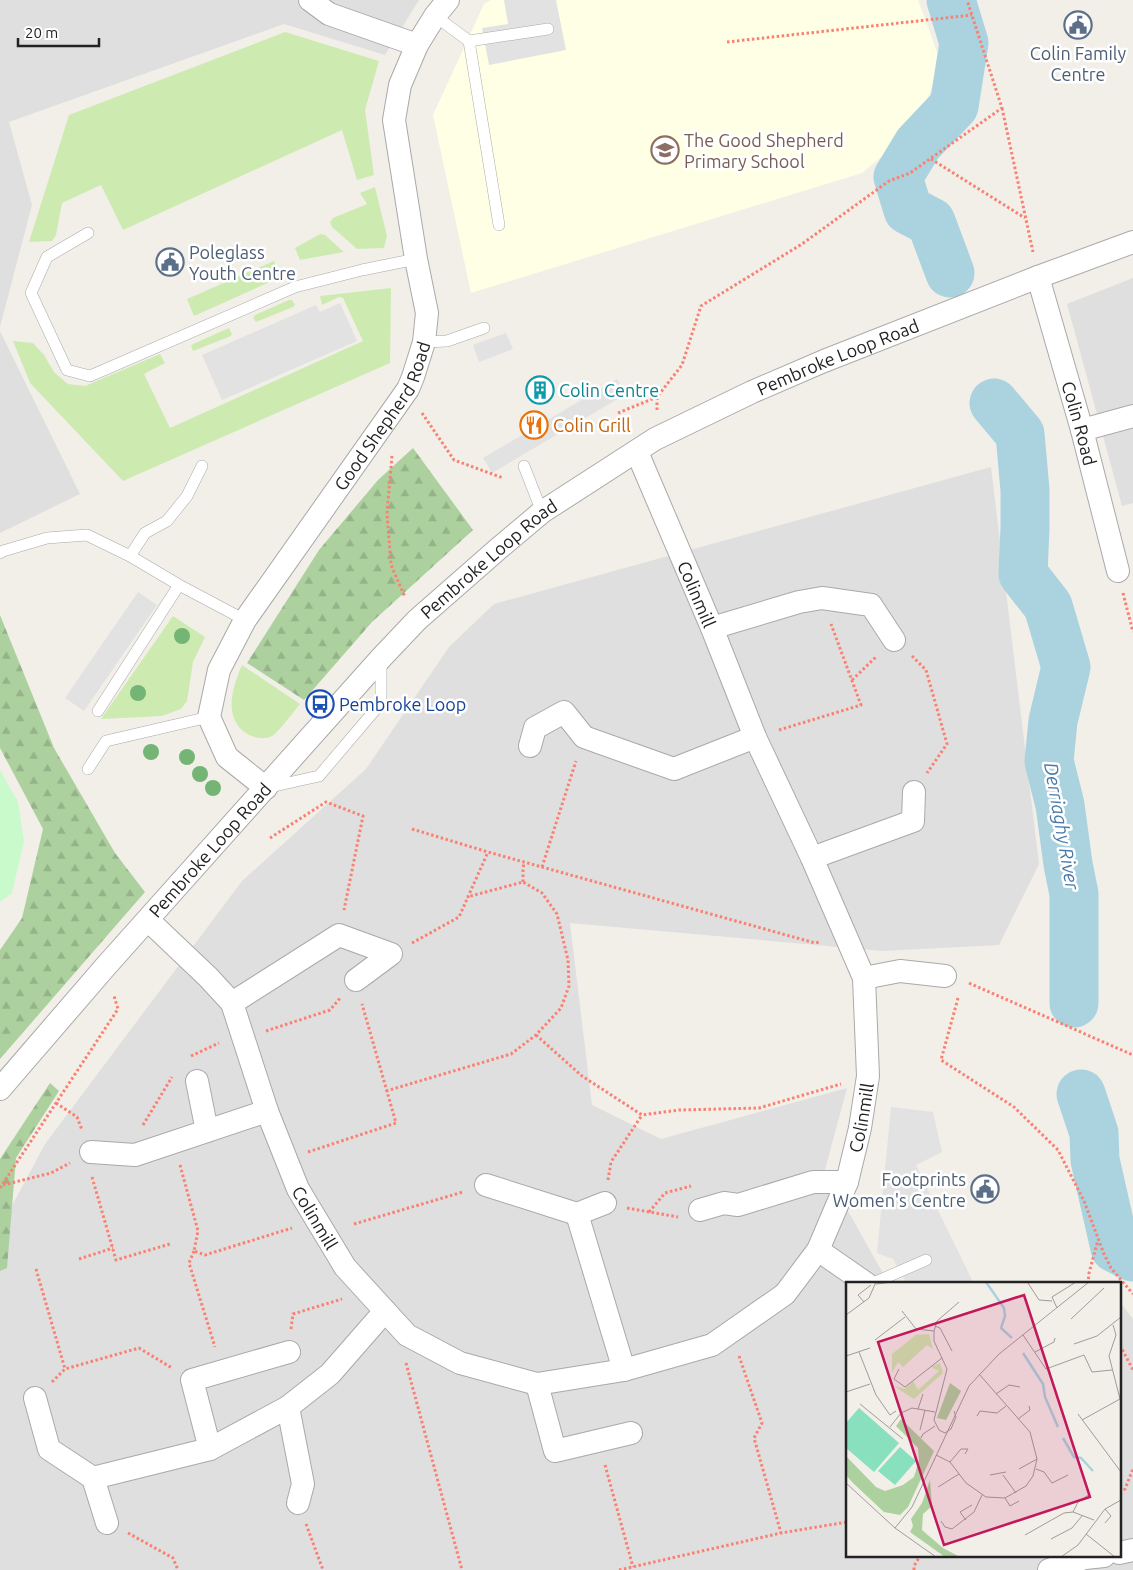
<svg xmlns="http://www.w3.org/2000/svg" width="1133" height="1570" font-family="Ubuntu,sans-serif">
<style>
.residential{fill:#e0dfdf}
.education{fill:#ffffe5}
.grass{fill:#cdebb0}
.forest{fill:url(#forest-firs)}
.park{fill:#c8facc}
.parking{fill:#e2e2e2}
.lines{fill:none;stroke-linecap:round;stroke-linejoin:round}
.river{stroke:#aad3df;stroke-width:49}
.lane-casing{stroke:#a9a9a9;stroke-width:12}
.street-casing{stroke:#a9a9a9;stroke-width:24}
.path{stroke:#fa8072;stroke-width:3;stroke-dasharray:2.5 2.5;stroke-linecap:butt}
.lane{stroke:#fff;stroke-width:11}
.street{stroke:#fff;stroke-width:22}
.tree{fill:#74b475}
.labels{text-anchor:middle;dominant-baseline:central;stroke-width:5;stroke-linejoin:round;paint-order:stroke}
.service-label{font-size:18px;fill:#4e5e75;stroke:#fff}
.education-label{font-size:18px;fill:#785e54;stroke:#fff;text-anchor:start}
.street-label{font-size:18px;fill:#222;stroke:#fff}
.culture-label{font-size:18px;fill:#0d838f;stroke:#fff;text-anchor:start}
.food-label{font-size:18px;fill:#c56008;stroke:#fff;text-anchor:start}
.transit-label{font-size:18px;fill:#164399;stroke:#fff;text-anchor:start}
.water-label{font-size:19px;font-style:italic;fill:#4a7aab;stroke:#fff}
.inset-river{fill:none;stroke:#aad3df;stroke-width:2.5}
.inset-road{fill:none;stroke:#9f9d99;stroke-width:1}
.view{fill:#c2185b;fill-opacity:0.15;stroke:#c2185b;stroke-width:2.5}
.inset-edge{fill:none;stroke:#222;stroke-width:2.5}
</style>
<defs>
<pattern id="forest-firs" width="22" height="20" patternUnits="userSpaceOnUse" patternTransform="scale(1.25)"><rect width="22" height="20" fill="#add19e"/><path d="M5 1l3.5 6h-7zM16 11l3.5 6h-7z" fill="#95b388"/></pattern>
</defs>
<rect width="100%" height="100%" fill="#f2efe9"/>
<path class="residential" d="M0 0H419L385 55 284 24 9 122 32 205 0 327Z
M1133 278V503L1122 506 1067 304Z
M0 331 80 494 0 533Z
M991 467 1039 864 999 945 883 951 570 923 592 1105 661 1139 847 1088 825 1170 889 1284H847V1556H1119V1301L1133 1319V1570H0V1228L45 1144 242 881 366 769 449 647 494 604Z"/>
<path class="education" d="M491 0H918L941 63 917 127 862 173 471 293 433 115 484 4Z"/>
<path class="grass" d="M285 32 379 61 365 110 374 175 357 180 342 130 123 230 101 185 62 203 56 235 52 241 29 242 69 115Z
M375 187 387 236 384 248 357 249 332 227 330 222 333 218 367 204 360 193Z
M320 234 325 235 344 252 300 260 295 248Z
M274 261 281 277 194 316 187 299Z
M391 288 390 363 123 481 30 383 13 341 33 343 44 355 54 372 68 384 85 386 160 354 165 363 144 374 170 428 363 341 343 298 339 297 322 305 320 296Z
M289 300H292L295 305 293 307 256 322 253 318 255 315Z
M229 328 232 334 231 336 193 351 191 346 193 344Z
M173 616 205 637 193 662 187 701 181 709 162 716 101 719Z
M242 665 300 704C294 711 278 733 272 736 264 740 256 738 249 735 222 720 232 688 242 665Z"/>
<path class="forest" d="M413 448 473 530 372 622 304 700 247 663 319 550 378 480Z
M0 615 54 748 115 853 145 892 0 1059V950L22 918 43 829 0 748Z
M50 1083 59 1091 16 1158 7 1268 0 1271V1159Z"/>
<path class="park" d="M0 770 18 802 24 841 12 893 0 902Z"/>
<path class="parking" d="M504 0H556L566 50 489 65 482 28 508 24Z
M340 303 357 341 222 400 202 355 316 305 320 312Z
M506 333 513 349 479 362 473 345Z
M617 379 626 394 492 473 483 458Z
M138 592 157 605 84 711 65 698Z
M891 1107 933 1112 942 1152 916 1165 974 1284H907L893 1259 877 1253Z"/>
<g class="lines">
<path class="river" d="M950 273 931 222 908 210 898 177 918 144 954 106 964 43 951 0
M994 403 1020 434 1025 490V528L1023 574 1048 606 1066 667 1053 721 1049 761 1060 805 1068 864 1074 894V1003
M1081 1094 1094 1133 1095 1160 1115 1248 1133 1257"/>
<g class="lane-casing">
<path id="lane" d="M435 16 469 41 499 225
M469 41 548 29
M88 233 47 257 31 293 67 370 90 376 295 287 362 270 416 259
M424 342 447 341 484 328
M524 466 542 512
M0 553 3 551 47 538 87 535 130 556 179 585 245 620
M130 556 145 533 167 521 187 496 202 466
M98 711 179 585
M88 769 106 741 209 717
M270 787 319 776 381 703V660
M871 1284 926 1260"/>
</g>
<g class="street-casing">
<g id="street">
<path d="M310 0 329 14 417 45"/>
<path id="s1" d="M1038 277 1082 430 1118 571"/>
<path d="M1082 430 1133 416"/>
<path d="M712 628 799 602 822 598 871 605 894 640"/>
<path d="M530 746 535 728 564 712 584 737 674 769 755 737"/>
<path id="s2" d="M266 788 227 757 209 717 219 670 245 620 408 389 413 377 424 342 427 313 416 259 394 120 400 85 417 45 435 16 448 0"/>
<path d="M812 858 913 821 914 792"/>
<path id="s3" d="M148 920 208 977 232 1003 267 1111 298 1189 345 1267 407 1335 460 1363 537 1384 624 1370 712 1345 785 1294 818 1250 847 1182 860 1128 868 1076 864 978 812 858 755 737 712 628 637 452"/>
<path d="M864 978 900 971 945 976"/>
<path d="M232 1003 339 935 391 954 356 980"/>
<path d="M197 1081 207 1131"/>
<path id="s4" d="M0 1089 106 966 381 658 417 620 498 549 542 512 655 439 752 392 824 361 1038 277 1133 242"/>
<path d="M91 1152 135 1155 267 1111"/>
<path d="M486 1185 577 1214 605 1203"/>
<path d="M700 1210 724 1203 738 1205 813 1182H847"/>
<path d="M577 1214 624 1370"/>
<path d="M818 1250 867 1284"/>
<path d="M537 1384 555 1451 631 1433"/>
<path d="M35 1398 49 1449 93 1478 210 1449 288 1407 330 1374 385 1311"/>
<path d="M288 1407 303 1484 298 1503"/>
<path d="M210 1449 192 1380 289 1352"/>
<path d="M93 1478 107 1523"/>
<path d="M1119 1553 1133 1550"/>
<path d="M1049 1570 1085 1558 1104 1556"/>
</g>
</g>
<path class="path" d="M727 42 972 15
M1002 108 1033 252
M931 159 1025 218
M657 410V397L682 365 701 306 802 244 889 181 910 173 1002 108 967 0
M422 413 454 460 503 478
M618 413 657 397
M392 456 387 513 391 565 405 597
M1123 593 1133 632
M912 656 926 670 947 744 927 773
M852 680 877 656
M779 730 861 705 831 624
M412 829 488 852 815 943 820 942
M270 838 326 802 363 816 344 910
M542 867 576 761
M523 882V870L524 862
M412 943 459 917 488 852
M969 983 1133 1055
M958 998 941 1060 1014 1107 1058 1150 1084 1201 1104 1254 1111 1268 1133 1294
M266 1031 330 1010 341 997
M536 1035 582 1076 642 1115 679 1110 759 1108 841 1084
M191 1056 219 1043
M386 1091 511 1054 536 1035 561 1008 569 986 568 960 557 914 542 893 523 882 467 897
M56 1103 77 1117 82 1130
M143 1125 172 1077
M308 1152 396 1123 362 1004
M180 1165 198 1231 194 1251 205 1255 292 1228
M92 1177 116 1260 170 1244
M608 1180 611 1162 642 1115
M3 1185 51 1173 70 1163
M0 1188 118 1009 114 996
M627 1208 678 1217
M649 1212 665 1193 691 1186
M354 1224 463 1192
M194 1251 189 1263 215 1347
M79 1259 113 1248
M36 1269 65 1369
M1088 1284 1089 1273 1098 1240
M291 1329 293 1314 342 1299
M1119 1346 1122 1349 1133 1370
M739 1356 762 1423 754 1438 781 1533
M406 1363 462 1570
M52 1382 65 1369 139 1348 172 1368
M605 1465 633 1567
M1119 1492 1125 1489 1133 1469
M306 1524 323 1570
M128 1533 173 1558 178 1570
M619 1570 781 1533 847 1522
M914 1570V1566L920 1556"/>
<use href="#lane" class="lane"/>
<use href="#street" class="street"/>
</g>
<g class="tree">
<circle cx="182" cy="636" r="8"/>
<circle cx="138" cy="693" r="8"/>
<circle cx="151" cy="752" r="8"/>
<circle cx="187" cy="757" r="8"/>
<circle cx="200" cy="774" r="8"/>
<circle cx="213" cy="788" r="8"/>
</g>
<defs>
<g id="civic-ring" transform="scale(1.4375)"><circle r="9.5" fill="#fff" stroke="#5c6f8a" stroke-width="1.5"/><path d="M-.6-6.5H3V-4.5H.6V-3L4-1V1h2V6H-6V1h2V-1L-.6-3ZM-1.2 2.5V6h2.4V2.5Z" fill="#5c6f8a"/></g>
<g id="school-ring" transform="scale(1.4375)"><circle r="9.5" fill="#fff" stroke="#8d6e63" stroke-width="1.5"/><path d="M0-5L7-2L0 1L-7-2ZM-4 1L0 2.5L4 1V4Q0 6-4 4Z" fill="#8d6e63"/></g>
<g id="building-ring" transform="scale(1.4375)"><circle r="9.5" fill="#fff" stroke="#0f9aa8" stroke-width="1.5"/><path d="M-4-6H4V6H1V3H-1V6H-4ZM-2.5-4.3h1.7v1.8h-1.7ZM.8-4.3h1.7v1.8H.8ZM-2.5-1h1.7V.8h-1.7ZM.8-1h1.7V.8H.8Z" fill="#0f9aa8"/></g>
<g id="restaurant-ring" transform="scale(1.4375)"><circle r="9.5" fill="#fff" stroke="#e8710a" stroke-width="1.5"/><path d="M-5-6h1v4h1v-4h1v4h1v-4h1v5L-1.5 .5V6h-2V.5L-5-1ZM5-6V6H3V1.5H1.5Q1.5-4 5-6Z" fill="#e8710a"/></g>
<g id="bus-ring" transform="scale(1.4375)"><circle r="9.5" fill="#fff" stroke="#1a4fb4" stroke-width="1.5"/><path d="M-5-6H5V4H4V6H2V4H-2V6H-4V4H-5ZM-3.5-4V0h7V-4ZM-3.5 1.2v1.5H-2V1.2ZM2 1.2v1.5H3.5V1.2Z" fill="#1a4fb4"/></g>
</defs>
<g fill-rule="evenodd">
<use href="#civic-ring" x="1078" y="25"/>
<use href="#school-ring" x="665" y="150"/>
<use href="#civic-ring" x="170" y="262"/>
<use href="#building-ring" x="540" y="390"/>
<use href="#restaurant-ring" x="534" y="425"/>
<use href="#bus-ring" x="320" y="704"/>
<use href="#civic-ring" x="985" y="1189"/>
</g>
<g class="labels">
<g class="service-label">
<text x="1078" y="53">Colin Family<tspan x="1078" dy="21">Centre</tspan></text>
<text x="189" y="252" text-anchor="start">Poleglass<tspan x="189" dy="21">Youth Centre</tspan></text>
<text x="966" y="1179" text-anchor="end">Footprints<tspan x="966" dy="21">Women's Centre</tspan></text>
</g>
<g class="education-label">
<text x="684" y="140">The Good Shepherd<tspan x="684" dy="21">Primary School</tspan></text>
</g>
<g class="street-label">
<text stroke="none"><textPath href="#s4" startOffset="1128">Pembroke Loop Road</textPath></text>
<text stroke="none"><textPath href="#s2" startOffset="445">Good Shepherd Road</textPath></text>
<text stroke="none"><textPath href="#s1" startOffset="152">Colin Road</textPath></text>
<text stroke="none"><textPath href="#s4" startOffset="722">Pembroke Loop Road</textPath></text>
<text transform="translate(697 594) rotate(67)">Colinmill</text>
<text stroke="none"><textPath href="#s4" startOffset="318">Pembroke Loop Road</textPath></text>
<text stroke="none"><textPath href="#s3" startOffset="1102">Colinmill</textPath></text>
<text stroke="none"><textPath href="#s3" startOffset="349">Colinmill</textPath></text>
</g>
<g class="culture-label">
<text x="559" y="390">Colin Centre</text>
</g>
<g class="food-label">
<text x="553" y="425">Colin Grill</text>
</g>
<g class="transit-label">
<text x="339" y="704">Pembroke Loop</text>
</g>
<g class="water-label">
<text transform="translate(1062 826) rotate(80)">Derriaghy River</text>
</g>
</g>
<g transform="translate(846 1282)">
<rect width="275" height="275" fill="#f2efe9"/>
<path d="M83 52 87 67 81 63 57 85 52 80 46 91V72L70 53ZM94 81 97 91 68 117 48 104 59 107 67 99 72 108 93 89 85 85Z" fill="#cdebb0"/>
<path d="M104 101 115 109 100 138 91 136ZM55 137 88 169 62 225 54 233 38 230 7 201 0 193V174L30 205 39 209 57 203 68 195 73 178 72 166 50 144ZM84 198 86 224 77 232 76 248 97 266 114 275H99L64 250 67 244 65 237 76 221Z" fill="#add19e"/>
<path d="M13 126 53 161 28 190 0 166V141ZM54 165 70 179 49 203 32 189Z" fill="#88e0be"/>
<path class="inset-river" d="M140 0 158 26 159 34 155 46 166 56M177 71 197 102 199 115 212 145M217 156 228 175 235 176 247 189"/>
<path class="inset-road" d="M182 1 193 18 206 19M30 2 47 0M18 20 12 13 25 3M211 26 206 15 230 0M56 29 70 47 88 49M0 33 23 16 30 0M225 37 258 6M89 44 94 46 106 69M177 53 200 87 238 73 246 90 266 88M29 58 59 35M228 62 251 54 275 35M13 70 30 113 44 133 50 129M189 70 208 60 209 56M0 74 24 66M53 87 48 97 59 105 96 76M0 110 24 102M150 112 163 103 174 105M14 122 57 157M72 127 77 112M108 129 110 135 105 147 99 151 93 148 88 138 101 87 88 59V49L91 39 113 20M232 132 275 190M131 134 134 129 151 131 160 124M172 137 184 128 183 124M236 138 274 117 263 74 270 53 267 43M44 145 55 131 66 126 89 130M74 148 79 128M75 156 77 152 89 144M90 173 104 180 120 201 140 215 159 216 180 204 187 194 191 177 184 150 133 92M104 180 115 167H122L119 172M173 187 191 177M190 187 198 190 206 201 222 193M144 193 160 190M157 193 170 211M0 201 49 246 90 275M92 205 113 192M159 216 164 224 173 219M259 227 265 234 259 241M227 230 232 220 244 212M120 238 114 230 126 223M95 239 99 245 106 247 128 230 136 213M49 246 66 225 123 104 153 72 243 0M240 252 269 275M179 253 218 231 227 230 248 238M205 257 226 246 236 234M215 275 232 263 259 227 275 218"/>
<path class="view" d="M178 13 244 215 98 263 32 60Z"/>
<rect width="275" height="275" class="inset-edge"/>
</g>
<path d="M18 38v8h81v-8" fill="none" stroke="#222222" stroke-width="2.5"/>
<text x="25" y="38" font-size="15" fill="#222222" stroke="#ffffff" stroke-width="4" paint-order="stroke">20 m</text>
</svg>
